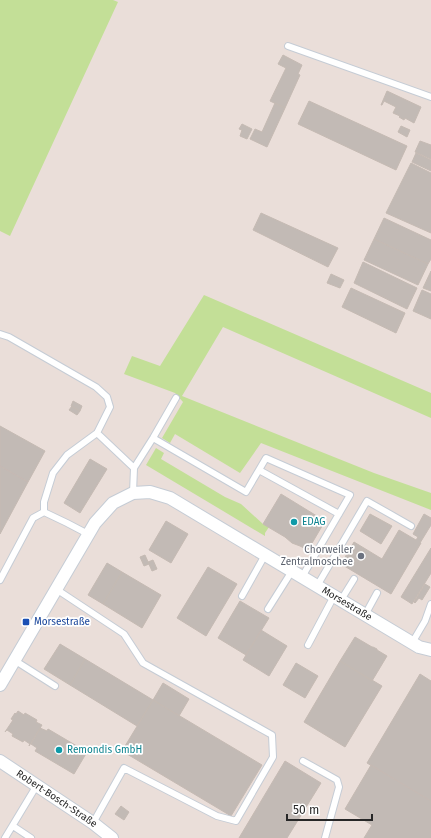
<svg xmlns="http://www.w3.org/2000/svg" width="431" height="838" font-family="'Fira Sans',sans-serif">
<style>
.green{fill:#c3df97}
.building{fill:#c2bab5;stroke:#c5bab3}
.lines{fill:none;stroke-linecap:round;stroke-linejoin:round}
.lane-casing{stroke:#c5ccd5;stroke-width:8}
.street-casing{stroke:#c5ccd5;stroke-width:14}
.lane{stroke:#fff;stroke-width:6}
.street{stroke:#fff;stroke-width:12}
.culture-dot{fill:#0f9aa8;stroke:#fff;stroke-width:1.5}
.worship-dot{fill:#6b7280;stroke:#fff;stroke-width:1.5}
.transit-dot{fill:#1a4fb4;stroke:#fff;stroke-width:1.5}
.labels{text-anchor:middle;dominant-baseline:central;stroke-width:3.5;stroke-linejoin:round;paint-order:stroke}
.culture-label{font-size:10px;fill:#0d838f;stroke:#fff;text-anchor:start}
.worship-label{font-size:10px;fill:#5b616d;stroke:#fff;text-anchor:end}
.street-label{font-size:10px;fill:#272727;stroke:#fff}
.transit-label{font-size:10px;fill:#164399;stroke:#fff;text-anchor:start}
</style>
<rect width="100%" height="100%" fill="#eaded9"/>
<path class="green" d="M0 0H113L118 2 10 236 0 231Z
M204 295 431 393V418L223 327 182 396 374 473 431 493V510L261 443 240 473 175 434 170 443 162 438 183 402 175 393 124 374 132 356 160 366Z
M156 448 164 453 161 459 225 497 241 504 263 524 269 527 265 533V536L146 465Z"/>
<path class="building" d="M283 55 302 65 298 74 300 75 285 108 270 101 286 68 278 64Z
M387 91 421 107 414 123 405 118 404 120 399 117 400 116 393 113 396 107 384 101 382 105H381Z
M309 101 407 146 396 170 298 124Z
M275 103 285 108 267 147 250 139 255 129 262 132Z
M242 124 252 129 247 139 240 136 242 130 239 129Z
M401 126 410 130 407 137 398 132Z
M420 141 431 145V159L415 152Z
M416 153 431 160V171L412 162Z
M411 163 431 173V233L386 213Z
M261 213 338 248 328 267 253 230Z
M384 218 431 240V259L428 264 374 239Z
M374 239 428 264 418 285 364 260Z
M363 262 417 288 407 309 354 283Z
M431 271V291L423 288Z
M331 274 344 280 340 288 327 283Z
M351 288 405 313 396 333 342 307Z
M422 290 431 294V319L413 311Z
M73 401 82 406 80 411 71 406Z
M72 406 80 411 77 415 69 410Z
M0 426 45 451 28 482 0 466Z
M90 459 107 469 80 513 64 503Z
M0 466 28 482 0 534Z
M281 494 325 521 308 550 300 546 292 543 285 537 263 524Z
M370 514 392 526 381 544 360 531Z
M424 514 431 518V525L420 543H421L391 594 341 564 354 542 382 559 399 530 416 540 418 537 413 534Z
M166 521 188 534 171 563 149 550Z
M431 548V573L412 604 401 597Z
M145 555 149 564 144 566 140 557Z
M153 560 157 569 152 571 148 562Z
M107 563 122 572 103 604 88 595Z
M208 567 237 584 206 636 177 618Z
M122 572 161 595 142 628 103 604Z
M425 584 430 587 422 600 419 598 415 603 414 602Z
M240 601 269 618 246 655 218 638Z
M261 630 287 646 269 676 243 660Z
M355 637 372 647H373L377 649V650L387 656 372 681 340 661Z
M60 644 85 659 70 685 44 669Z
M85 659 153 700 137 726 70 685Z
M340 661 382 686 345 747 304 722Z
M296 663 318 676 305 698 283 685Z
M420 674 431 681V801L367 763Z
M163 683 189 699 179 716 153 700Z
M153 700 262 765 231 816 122 751Z
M18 711 24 715 25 713 37 720 36 722 42 725 29 746 30 744 24 740 23 742 12 736 13 734 7 730 5 732 13 720 11 719 15 713 16 714Z
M40 728 47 731 48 729 87 752 74 774 35 751 37 748 31 744Z
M285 761 321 783 287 838H239Z
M371 765 431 801V838H364L372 825 345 809Z
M121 806 129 812 124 820 115 814Z"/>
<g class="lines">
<g class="lane-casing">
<path id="lane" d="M288 46 431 97
M0 334 9 337 96 387 107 397 110 407 97 433 67 455 53 473 44 502V512
M97 433 134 468
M153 438 246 492 266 458 350 495 302 577
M259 470 339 514
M133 493 134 468 153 438 176 398
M44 512 67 523 88 534
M0 580 33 518 44 512
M317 586 367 501 411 526
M56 589 124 634 143 663 272 735 273 757 236 821 217 816 124 768 93 823
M242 596 265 555
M341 600 354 579
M268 609 292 571
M365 615 377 593
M412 643 425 621 431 604
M308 645 334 596
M14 660 55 686
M303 761 337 780 339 787 325 838
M13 826 31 838
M5 838 37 785"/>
</g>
<g class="street-casing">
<g id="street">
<path id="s1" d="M0 685 95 523 113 503 133 493 150 492 170 498 419 647 431 650"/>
<path id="s2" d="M0 761 93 823 112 838"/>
</g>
</g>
<use href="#lane" class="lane"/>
<use href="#street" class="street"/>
</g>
<g class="culture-dot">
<circle cx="294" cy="522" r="4"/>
<circle cx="59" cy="750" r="4"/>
</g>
<circle class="worship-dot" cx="361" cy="556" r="4"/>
<rect class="transit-dot" x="22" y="618" width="8" height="8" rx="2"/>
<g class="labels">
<g class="culture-label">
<text x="302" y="522">EDAG</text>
<text x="67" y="750">Remondis GmbH</text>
</g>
<g class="worship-label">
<text x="353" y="550">Chorweiler<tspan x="353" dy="12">Zentralmoschee</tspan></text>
</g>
<g class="street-label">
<text stroke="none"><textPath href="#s1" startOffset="481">Morsestraße</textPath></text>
<text stroke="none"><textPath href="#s2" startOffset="68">Robert-Bosch-Straße</textPath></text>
</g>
<g class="transit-label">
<text x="34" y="622">Morsestraße</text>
</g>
</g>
<path d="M287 814v6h85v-6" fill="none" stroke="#272727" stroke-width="2"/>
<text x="293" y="814" font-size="12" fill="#272727" stroke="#ffffff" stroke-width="3" paint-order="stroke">50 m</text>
</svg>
